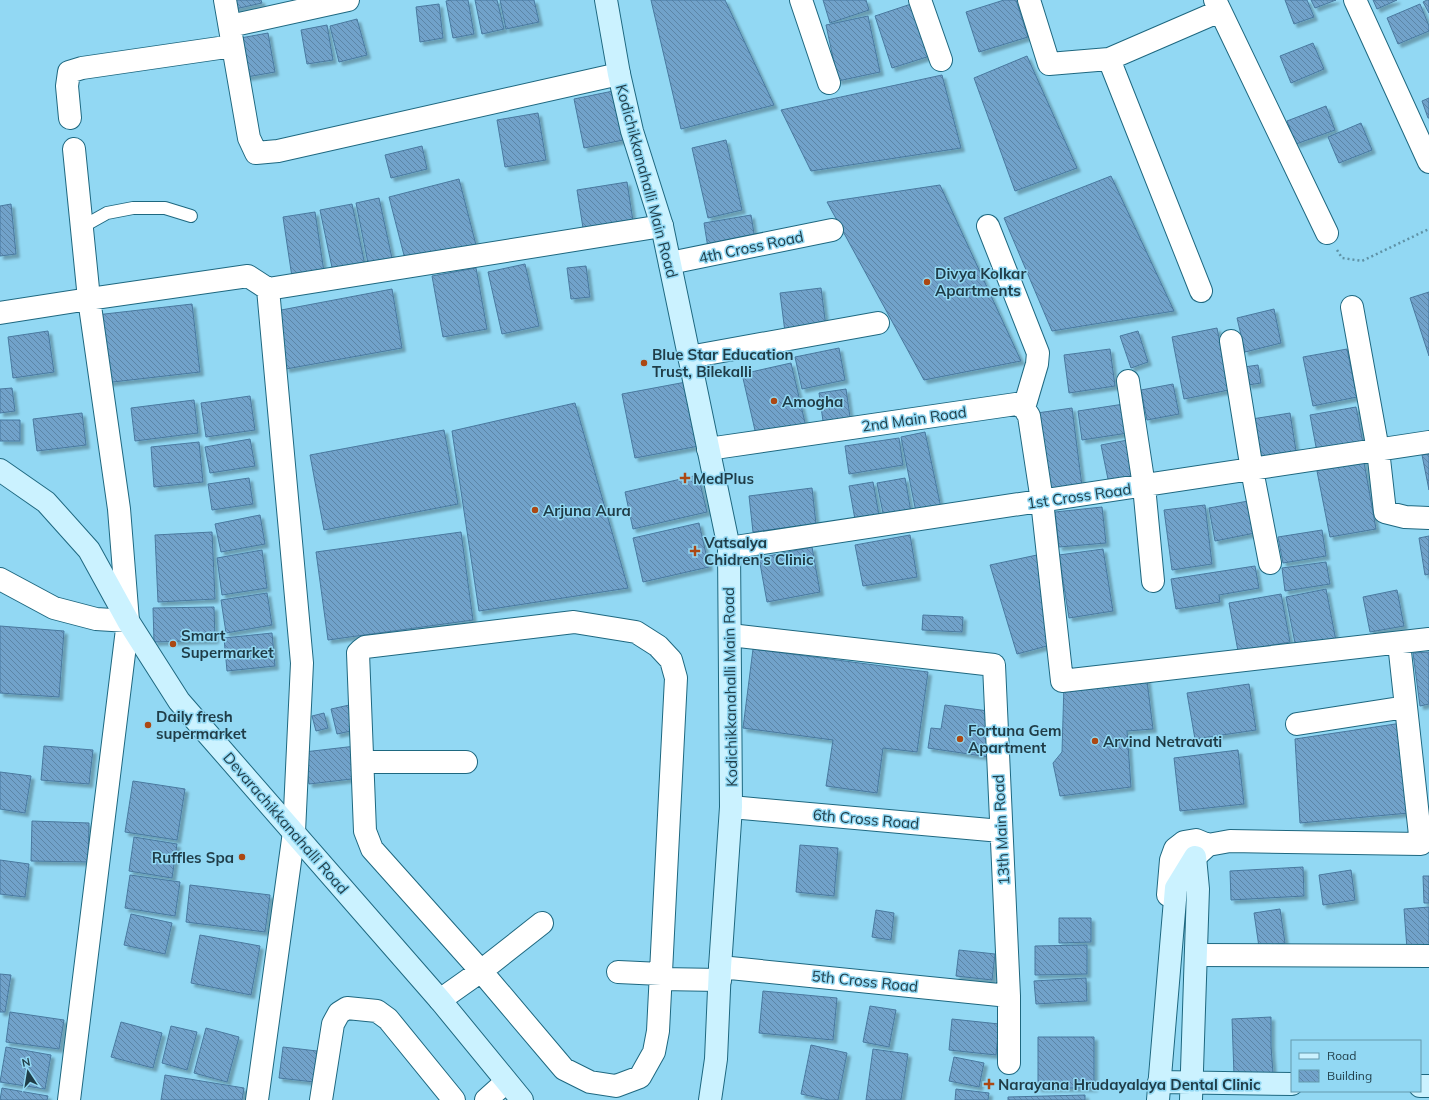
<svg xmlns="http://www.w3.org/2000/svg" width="1429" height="1100" font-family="Mulish,sans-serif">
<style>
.building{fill:url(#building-back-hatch);stroke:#49799f;filter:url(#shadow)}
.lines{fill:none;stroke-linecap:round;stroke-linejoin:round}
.lane-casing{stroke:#1e6880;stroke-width:14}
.street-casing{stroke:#1e6880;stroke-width:24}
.secondary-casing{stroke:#1e6880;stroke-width:24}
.path{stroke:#5f92a6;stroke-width:2.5;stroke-dasharray:2 3;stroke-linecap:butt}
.lane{stroke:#fff;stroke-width:12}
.street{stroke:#fff;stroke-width:22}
.secondary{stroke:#cbf2ff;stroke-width:22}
.poi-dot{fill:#ac4813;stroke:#92d8f3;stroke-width:1.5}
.labels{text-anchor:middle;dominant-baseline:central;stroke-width:3;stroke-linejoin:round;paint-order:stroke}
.street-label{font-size:15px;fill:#1f3c47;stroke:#92d8f3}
.poi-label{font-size:15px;font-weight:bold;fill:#1f3c47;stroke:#92d8f3;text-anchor:start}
</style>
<defs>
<pattern id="building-back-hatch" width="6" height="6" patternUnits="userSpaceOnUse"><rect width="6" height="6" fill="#71a2ca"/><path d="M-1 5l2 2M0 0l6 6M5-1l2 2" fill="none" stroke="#5c85a6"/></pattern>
<filter id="shadow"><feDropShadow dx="3.5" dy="3.5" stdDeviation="1" flood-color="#0004"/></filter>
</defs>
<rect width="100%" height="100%" fill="#92d8f3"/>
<path class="building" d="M233 0H261L262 3 235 9Z
M451 0H468L474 34 453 38 446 1Z
M475 0H497L504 29 482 34Z
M500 0H534L539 22 506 29Z
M651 0H725L774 105 681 129Z
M823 0H866L869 10 830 23Z
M1004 0H1016L1028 37 979 52 966 12Z
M1285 0H1307L1314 17 1294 24Z
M1311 0H1336L1315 8Z
M1373 0H1397L1377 9Z
M1427 0H1429V13L1423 2Z
M914 3 930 56 892 68 875 16Z
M439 4 443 38 420 42 416 7Z
M1420 4 1429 26V31L1398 44 1387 18Z
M868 16 880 72 838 81 826 25Z
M357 19 367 55 339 62 330 26Z
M327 25 333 60 307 64 301 30Z
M268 33 275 72 241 78 235 39Z
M1313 43 1324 69 1291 83 1280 56Z
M1027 56 1077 168 1015 191 974 78Z
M942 75 961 148 811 171 781 110Z
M618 90 628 139 584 148 574 99Z
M1429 98V118H1428L1422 101Z
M1326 106 1335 130 1296 144 1287 121Z
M538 113 546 160 505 167 497 120Z
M1361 123 1372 150 1339 163 1328 137Z
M726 140 742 210 708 218 692 148Z
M422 146 427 169 391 178 385 155Z
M1111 176 1174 311 1052 331 1004 218Z
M459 179 476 245 406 263 389 197Z
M627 182 633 221 583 228 577 190Z
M940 185 1021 361 924 380 827 202Z
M379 198 393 263 369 268 356 203Z
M11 204 16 254 0 256V206Z
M352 204 366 270 334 277 320 210Z
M315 212 324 272 292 277 283 217Z
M751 215 755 240 708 248 704 223Z
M525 264 539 326 502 334 488 272Z
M586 266 590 297 571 299 567 268Z
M476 268 487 329 443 337 432 276Z
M821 288 826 327 785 332 780 293Z
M392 289 402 348 286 369 276 311Z
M1429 292V356L1410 298Z
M192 304 200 372 104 383 96 315Z
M1274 309 1281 343 1245 352 1237 318Z
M1217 328 1229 390 1184 399 1172 337Z
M48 331 54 372 13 378 8 337Z
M1138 331 1148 362 1131 368 1120 336Z
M839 348 845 380 802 389 795 357Z
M1110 349 1115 386 1069 393 1064 355Z
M1347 349 1357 397 1313 406 1303 357Z
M791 363 806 427 757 439 742 374Z
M1258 365 1261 383 1248 385 1244 367Z
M686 382 699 446 635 458 622 394Z
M1173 384 1179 414 1147 420 1141 390Z
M12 388 15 411 0 413V389Z
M846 389 851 424 824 428 819 393Z
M250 396 255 430 206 437 201 403Z
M194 400 198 433 135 441 131 408Z
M575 403 628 588 479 611 452 431Z
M1124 404 1128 433 1082 440 1078 411Z
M1356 407 1363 443 1317 452 1310 415Z
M1072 408 1082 486 1047 491 1037 413Z
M82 413 86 445 37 451 33 419Z
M1290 413 1296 451 1258 458 1252 419Z
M0 420H20V441H0Z
M444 430 458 504 324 530 310 455Z
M925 432 941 508 916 512 901 437Z
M899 438 903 465 849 474 845 446Z
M250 439 255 466 210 473 205 447Z
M1133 439 1141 483 1110 489 1101 445Z
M199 442 203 482 154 487 151 447Z
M1429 454V490L1422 455Z
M1363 457 1376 529 1330 537 1316 466Z
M698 475 707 512 633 529 625 492Z
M249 478 253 504 212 510 208 484Z
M905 478 911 512 884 518 877 483Z
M873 482 880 521 856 525 849 486Z
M812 488 816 524 753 532 749 496Z
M1254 500 1260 532 1215 541 1209 508Z
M1205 505 1212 564 1172 570 1164 510Z
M1102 507 1106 543 1059 547 1055 512Z
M260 515 265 544 221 552 215 524Z
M699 523 709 567 643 582 633 538Z
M1322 530 1326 556 1283 563 1278 537Z
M212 532 215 599 158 602 155 535Z
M461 532 473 620 328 640 316 552Z
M910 535 917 577 863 586 855 545Z
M1429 536V574L1425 575 1419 538Z
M812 547 820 592 767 602 759 558Z
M1103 549 1113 611 1069 618 1059 555Z
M262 550 267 588 222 595 217 558Z
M1037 555 1058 643 1017 654 990 565Z
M1326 562 1330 584 1285 591 1282 568Z
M1255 566 1259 588 1219 595 1220 602 1176 609 1171 579Z
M1326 589 1336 641 1296 648 1286 597Z
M1397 590 1404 626 1370 632 1363 597Z
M267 593 272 625 226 633 221 600Z
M1281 594 1290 642 1238 651 1229 603Z
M214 607 215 640 154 642 153 608Z
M923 615 963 617 962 632 922 630Z
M0 626 64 631 59 697 0 693Z
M272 633 275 666 227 671 224 638Z
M753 649 928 672 917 752 883 748 877 793 826 786 833 740 743 728Z
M1429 652V704L1420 706 1413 653Z
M1146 673 1153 729 1127 731 1131 787 1060 796 1053 763 1062 752 1064 684Z
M1249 684 1256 730 1195 739 1187 693Z
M354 704 360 729 337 734 331 709Z
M945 705 995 712 989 757 928 748 931 728 941 729Z
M324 713 328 728 316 731 312 716Z
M1402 723 1409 813 1300 823 1295 739Z
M44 746 93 750 89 784 41 780Z
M356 746 360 778 309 784 304 752Z
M1238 750 1244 804 1180 811 1174 758Z
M0 772 31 776 25 813 0 809Z
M133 781 185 789 177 840 125 832Z
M32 821 89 823 88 862 31 861Z
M134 837 177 844 172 878 129 871Z
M800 845 838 848 834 896 796 892Z
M0 860 29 864 25 897 0 894Z
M1303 867 1304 896 1231 900 1230 871Z
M1351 870 1355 900 1323 905 1319 875Z
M130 875 180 882 175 916 125 908Z
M1423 876H1429V903H1424Z
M190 885 270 895 265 932 186 922Z
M1429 907V947L1407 949 1404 909Z
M1280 909 1285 943 1259 947 1254 913Z
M876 910 894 913 891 940 872 937Z
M131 914 172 923 165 954 124 945Z
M1059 918H1091V942L1059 943Z
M200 935 260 946 251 995 191 983Z
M1087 945V974L1035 975V946Z
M959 950 995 954 992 980 956 976Z
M0 974 11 975 5 1012H0Z
M1086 978 1087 1001 1036 1004 1034 981Z
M763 991 837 998 833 1040 759 1033Z
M870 1006 896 1010 889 1047 863 1042Z
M10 1012 64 1020 59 1049 6 1042Z
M1271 1017V1046L1273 1073 1234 1075 1232 1019Z
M952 1019 999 1024 996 1055 949 1050Z
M121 1022 162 1033 153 1068 111 1057Z
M171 1026 197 1032 187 1070 162 1063Z
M206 1028 239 1037 227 1082 194 1073Z
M1038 1037H1094V1088H1038Z
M811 1045 847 1053 838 1100H829L801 1094Z
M6 1047 51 1055 45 1089 0 1082Z
M283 1047 317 1051 314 1082 279 1078Z
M873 1049 908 1054 901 1100H866Z
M954 1057 984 1063 979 1087 949 1081Z
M165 1075 244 1088 242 1100H161Z
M2 1088 48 1096 47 1100H0Z
M956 1089 989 1093 988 1100H955Z
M1085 1095V1100H1008V1097Z"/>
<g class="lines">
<g class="lane-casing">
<path id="lane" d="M82 227 107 213 133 208H165L191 216"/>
</g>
<g class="street-casing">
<path id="street" d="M225 0 249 138 256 153 278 151 619 74
M801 0 829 83
M920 0 941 60
M1029 0 1049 64 1109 59 1220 11
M1215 0 1327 233
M1355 0 1429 162
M230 26 348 0
M1109 59 1201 291
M70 118 67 86 69 72 82 68 233 46
M988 226 1038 353 1037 364 1024 408
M670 263 832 230
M1352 307 1378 450 1385 512 1405 517 1429 518
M0 313 89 299 248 276 268 289 662 226
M1231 341 1252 470 1270 563
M689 357 878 323
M1128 381 1144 486 1153 581
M708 449 1016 404 1024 408 1029 416 1042 501 1062 681 1429 639
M729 548 1429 442
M0 579 54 608 96 619 128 621
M574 622 636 632 658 646 671 660 676 678 658 1031 654 1052 640 1077 616 1086 590 1082 564 1069 481 971 372 849 365 831 358 653 361 650 365 647Z
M730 635 994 665 1009 996V1063
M1297 724 1406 707
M363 762H466
M731 807 1001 831
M1195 857 1208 845 1230 841 1421 844 1399 643
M1168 895 1171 860 1175 849 1184 842 1196 840 1208 845
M1196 955 1429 956
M720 967 1009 996
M618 972 661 974
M661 979 720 980
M440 1000 481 971 542 923
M69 1100 128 621 119 509 89 299 74 149
M257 1100 294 832 302 663 268 289
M321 1100 333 1024 339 1013 347 1008 377 1011 388 1019 454 1100
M486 1100 506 1082"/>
</g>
<g class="secondary-casing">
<path id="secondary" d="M606 0 619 74 632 131 662 226 729 548 731 807 720 967 716 1059 710 1100
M0 470 46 502 89 550 128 621 179 701 440 1000 522 1100
M1159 1082 1292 1084
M1420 1086H1429
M1158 1100 1176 888 1195 857
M1191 1100 1198 889 1195 857"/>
</g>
<path class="path" d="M1337 250 1342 258 1362 261 1429 229"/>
<use href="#lane" class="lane"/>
<use href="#street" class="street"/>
<use href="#secondary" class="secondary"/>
</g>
<g class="poi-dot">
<circle cx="927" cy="282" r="4"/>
<circle cx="644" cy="363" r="4"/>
<circle cx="774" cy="401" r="4"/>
<path d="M683 472h4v4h4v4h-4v4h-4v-4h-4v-4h4z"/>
<circle cx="535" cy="510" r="4"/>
<path d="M693 545h4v4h4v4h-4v4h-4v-4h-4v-4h4z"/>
<circle cx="173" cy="644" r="4"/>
<circle cx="148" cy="725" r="4"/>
<circle cx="960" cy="739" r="4"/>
<circle cx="1095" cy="741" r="4"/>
<circle cx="242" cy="857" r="4"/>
<path d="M987 1078h4v4h4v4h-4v4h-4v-4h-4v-4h4z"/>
</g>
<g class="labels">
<g class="street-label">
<text transform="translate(647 181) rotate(75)">Kodichikkanahalli Main Road</text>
<text transform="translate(751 247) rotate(-12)">4th Cross Road</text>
<text transform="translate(914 419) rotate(-8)">2nd Main Road</text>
<text transform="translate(1079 496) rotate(-8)">1st Cross Road</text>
<text transform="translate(730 687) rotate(-91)">Kodichikkanahalli Main Road</text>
<text transform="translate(866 819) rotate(5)">6th Cross Road</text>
<text transform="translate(286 823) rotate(49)">Devarachikkanahalli Road</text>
<text transform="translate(1001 830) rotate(-93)">13th Main Road</text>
<text transform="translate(865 981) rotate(6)">5th Cross Road</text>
</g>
<g class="poi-label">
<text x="935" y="273">Divya Kolkar<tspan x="935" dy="17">Apartments</tspan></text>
<text x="652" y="354">Blue Star Education<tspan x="652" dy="17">Trust, Bilekalli</tspan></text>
<text x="782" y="401">Amogha</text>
<text x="693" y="478">MedPlus</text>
<text x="543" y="510">Arjuna Aura</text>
<text x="704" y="542">Vatsalya<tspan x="704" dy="17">Chidren's Clinic</tspan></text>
<text x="181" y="635">Smart<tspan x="181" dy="17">Supermarket</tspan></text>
<text x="156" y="716">Daily fresh<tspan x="156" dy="17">supermarket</tspan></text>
<text x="968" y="730">Fortuna Gem<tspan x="968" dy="17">Apartment</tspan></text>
<text x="1103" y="741">Arvind Netravati</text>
<text x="234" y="857" text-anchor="end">Ruffles Spa</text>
<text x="998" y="1084">Narayana Hrudayalaya Dental Clinic</text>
</g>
</g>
<rect x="1291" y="1040" width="130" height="52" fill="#92d8f3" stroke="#649aae"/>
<rect x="1299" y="1053" width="20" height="6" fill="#cbf2ff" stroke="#649aae"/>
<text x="1327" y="1060" font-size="12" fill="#1f3c47">Road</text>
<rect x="1299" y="1070" width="20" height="12" fill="url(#building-back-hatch)" stroke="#649aae"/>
<text x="1327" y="1080" font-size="12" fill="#1f3c47">Building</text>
<g transform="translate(28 1072) rotate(348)" stroke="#92d8f3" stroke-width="3" paint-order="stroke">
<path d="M0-3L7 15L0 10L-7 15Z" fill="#1f3c47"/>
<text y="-6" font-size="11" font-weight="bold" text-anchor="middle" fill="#1f3c47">N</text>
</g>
</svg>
